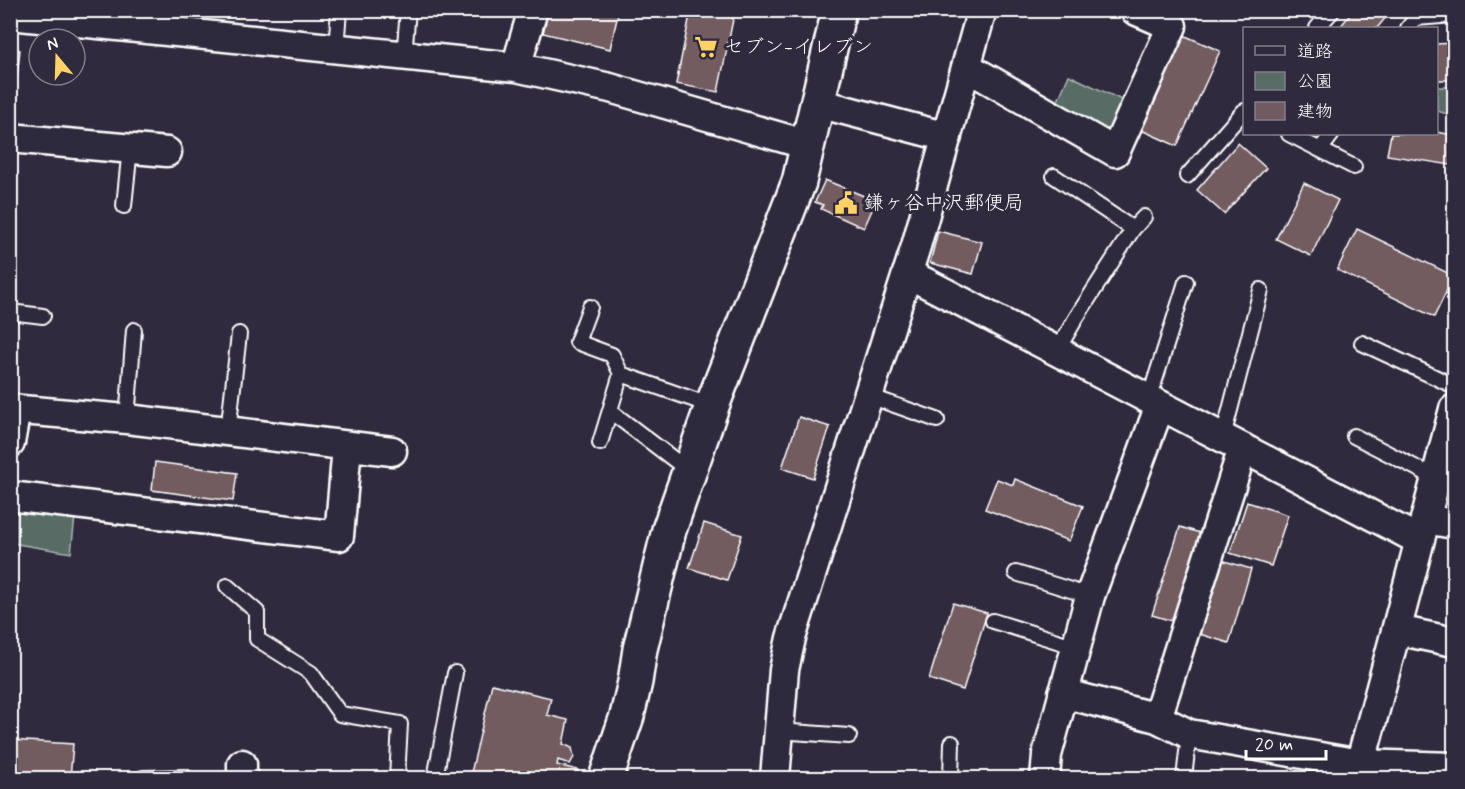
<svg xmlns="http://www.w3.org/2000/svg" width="1465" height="789" font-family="Mynerve,'Klee One',sans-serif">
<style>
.green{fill:#596c65;stroke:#acb6b2;stroke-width:1.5}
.building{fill:#725b60;stroke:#fff;stroke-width:1.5}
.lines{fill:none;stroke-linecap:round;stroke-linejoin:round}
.service-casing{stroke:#fff;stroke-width:18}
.minor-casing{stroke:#fff;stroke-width:33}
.tertiary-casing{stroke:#fff;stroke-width:38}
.service{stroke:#2f2a3d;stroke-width:14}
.minor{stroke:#2f2a3d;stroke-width:28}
.tertiary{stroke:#2f2a3d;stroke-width:33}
.labels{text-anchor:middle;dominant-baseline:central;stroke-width:6;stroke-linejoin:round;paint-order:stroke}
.poi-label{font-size:20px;fill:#fff;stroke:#2f2a3d;text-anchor:start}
</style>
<rect width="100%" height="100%" fill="#2f2a3d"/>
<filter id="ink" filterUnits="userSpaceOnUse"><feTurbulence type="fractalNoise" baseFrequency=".0167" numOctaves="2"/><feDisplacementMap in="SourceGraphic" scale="12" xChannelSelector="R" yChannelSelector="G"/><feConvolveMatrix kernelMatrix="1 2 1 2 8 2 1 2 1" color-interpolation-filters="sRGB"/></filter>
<g filter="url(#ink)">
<path class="green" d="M1069 75 1126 102 1114 130 1101 134 1056 105Z
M1437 87H1454V116L1437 111Z
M10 508 75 517 71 553 11 543Z"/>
<path class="building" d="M548 10H619L610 49 543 33Z
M691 10H735L718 92 676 84Z
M1354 10H1392L1377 28H1339Z
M1181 34 1220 51 1177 146 1139 129Z
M1454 43V80H1436V44Z
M10 49 20 50 17 77 10 76Z
M1436 132 1454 135 1451 165 1387 155 1391 134Z
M1238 143 1266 168 1224 214 1197 190Z
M825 180 876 201 864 228 821 209 823 205 815 202Z
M1304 183 1338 200 1311 256 1276 239Z
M1357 229 1454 276 1434 317 1337 270Z
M938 231 982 242 973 274 930 263Z
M799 417 830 427 813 478 782 468Z
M155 462 237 473 233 501 152 490Z
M997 479 1013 485 1015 479 1083 506 1069 541 985 509Z
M1247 502 1288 515 1271 566 1230 553Z
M704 523 742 535 727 580 689 568Z
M1180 527 1207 535 1179 623 1152 615Z
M1218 559 1251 569 1229 643 1196 633Z
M953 603 987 613 963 690 929 679Z
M492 684 551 698 547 715 568 720 563 744 572 748 574 757 570 764 558 760 557 765 578 770 576 778H496L471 773Z
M10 740 73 744 70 778H10Z"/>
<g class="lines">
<g class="service-casing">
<path id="service" d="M1317 28 1333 10
M1408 28 1416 18 1454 15
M336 49 339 10
M404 56 408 10
M1289 134 1354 167
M1320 150 1332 134
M1054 176 1133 229
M1187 176 1244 111
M124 206 130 148
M590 307 577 342 612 355 621 374 712 406
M10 312 43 316
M1362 343 1454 386
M1057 351 1076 318 1133 229 1144 217
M869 396 937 420
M1149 399 1186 282
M610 411 689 471
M127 419 134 330
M228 432 239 334
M1354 436 1436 478
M1223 437 1261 290
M600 443 621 374
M1016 573 1090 596
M227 586 257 612V639L311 673 340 714 400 724 397 778
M993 621 1076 647
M778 731 849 736
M143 778 185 777
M435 778 455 673
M951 778 952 743
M1184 778 1189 734"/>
</g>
<g class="minor-casing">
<path id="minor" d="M10 15 516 67 610 88 808 145
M516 67 533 10
M967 67 1115 152 1172 26 1135 10
M818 103 947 137
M10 138 167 152
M907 273 1419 540
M10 409 127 419 392 451
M10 443 16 409
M10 496 339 536 347 447
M1425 519 1454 524
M1397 630 1454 642
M1063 693 1157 718 1189 734 1360 764 1454 767
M1157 718 1243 448
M242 764V778
M775 778 784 670 791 638 916 246 982 10
M1045 778 1047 755 1090 596 1160 405
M1358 778 1360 764C1393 646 1423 527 1454 409"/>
</g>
<g class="tertiary-casing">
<path id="tertiary" d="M606 778 627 716 635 682 640 649 669 530 712 406 799 182 839 10"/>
</g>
<use href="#service" class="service"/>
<use href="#minor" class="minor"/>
<use href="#tertiary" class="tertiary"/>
</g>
</g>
<defs>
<g id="supermarket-bare" transform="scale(1.8)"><path d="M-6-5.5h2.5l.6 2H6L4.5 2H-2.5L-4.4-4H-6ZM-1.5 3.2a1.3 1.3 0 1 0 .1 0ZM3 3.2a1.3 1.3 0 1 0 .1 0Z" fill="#ffd166" stroke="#2f2a3d" stroke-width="2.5" paint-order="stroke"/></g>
<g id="civic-bare" transform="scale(1.8)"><path d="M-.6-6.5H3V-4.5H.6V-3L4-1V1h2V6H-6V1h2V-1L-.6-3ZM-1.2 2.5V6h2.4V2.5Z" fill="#ffd166" stroke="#2f2a3d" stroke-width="2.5" paint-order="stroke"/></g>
</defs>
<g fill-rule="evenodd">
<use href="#supermarket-bare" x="706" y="47"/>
<use href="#civic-bare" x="846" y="203"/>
</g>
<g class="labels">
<g class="poi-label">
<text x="724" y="47">セブン-イレブン</text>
<text x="864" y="203">鎌ヶ谷中沢郵便局</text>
</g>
</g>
<rect width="1465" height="789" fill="none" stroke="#2f2a3d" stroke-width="36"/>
<rect x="18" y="18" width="1429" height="753" fill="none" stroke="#fff" stroke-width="2" filter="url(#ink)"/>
<rect x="1243" y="27" width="195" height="108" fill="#2f2a3d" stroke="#827f8b" stroke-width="1.5"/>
<rect x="1255" y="46" width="30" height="9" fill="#2f2a3d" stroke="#827f8b" stroke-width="1.5"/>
<text x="1297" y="57" font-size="18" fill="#ffffff">道路</text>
<rect x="1255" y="72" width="30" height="18" fill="#596c65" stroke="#827f8b" stroke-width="1.5"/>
<text x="1297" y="87" font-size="18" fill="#ffffff">公園</text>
<rect x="1255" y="102" width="30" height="18" fill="#725b60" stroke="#827f8b" stroke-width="1.5"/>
<text x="1297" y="117" font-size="18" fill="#ffffff">建物</text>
<g transform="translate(57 57) rotate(341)"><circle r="28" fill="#2f2a3d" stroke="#827f8b" stroke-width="1.5"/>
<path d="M0-4.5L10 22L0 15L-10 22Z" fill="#ffd166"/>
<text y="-9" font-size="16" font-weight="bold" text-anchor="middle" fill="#ffffff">N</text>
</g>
<path d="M1246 750v9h80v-9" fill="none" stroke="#ffffff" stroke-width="3"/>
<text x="1255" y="750" font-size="18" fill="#ffffff" stroke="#2f2a3d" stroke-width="4.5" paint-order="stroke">20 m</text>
</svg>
